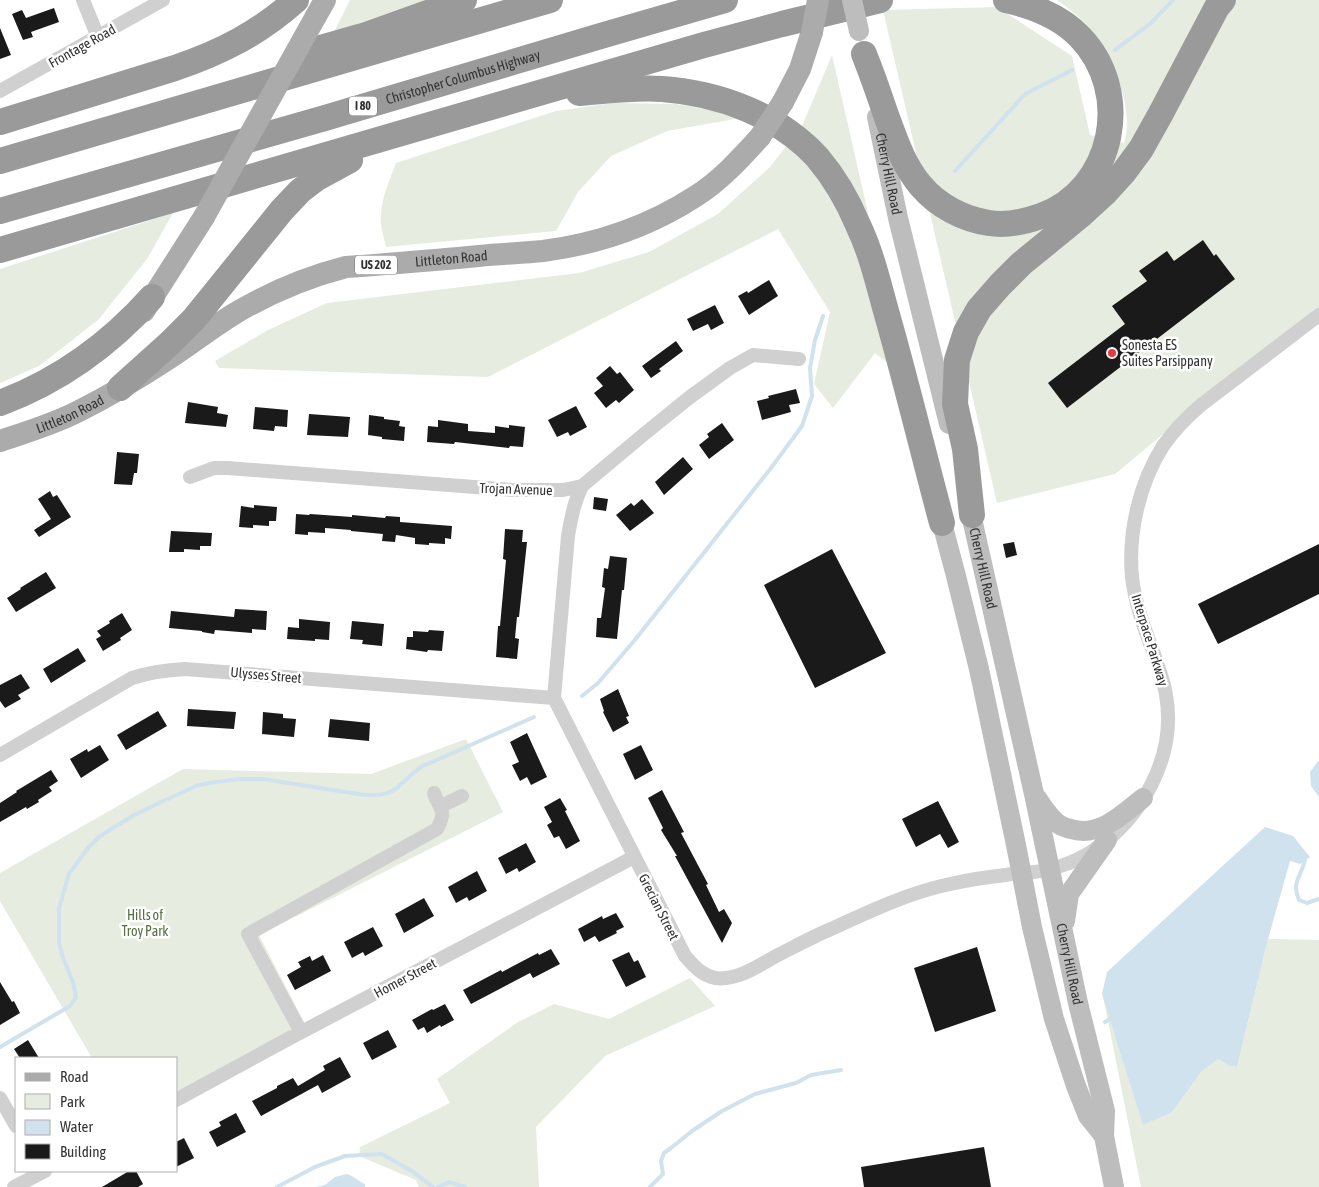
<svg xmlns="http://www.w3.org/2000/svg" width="1319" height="1187" font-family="'Asap Condensed',sans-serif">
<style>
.green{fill:#e6ecdf}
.water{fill:#cfe2ee}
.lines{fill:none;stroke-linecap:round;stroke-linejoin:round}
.stream{stroke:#cfe2ee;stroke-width:4}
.building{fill:#1a1a1a}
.street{stroke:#d0d0d0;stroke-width:14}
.secondary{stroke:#bdbdbd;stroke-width:20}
.primary{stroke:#ababab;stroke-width:22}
.highway{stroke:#9a9a9a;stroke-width:26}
.secondary-bridge{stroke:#bdbdbd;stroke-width:20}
.primary-bridge{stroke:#ababab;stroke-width:22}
.poi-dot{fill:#e63946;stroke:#fff;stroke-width:2}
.labels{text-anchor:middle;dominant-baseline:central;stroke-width:5;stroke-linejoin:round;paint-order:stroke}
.shield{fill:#fff;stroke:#707070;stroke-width:1}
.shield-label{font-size:12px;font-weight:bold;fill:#333}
.street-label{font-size:14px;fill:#333;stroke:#fff}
.poi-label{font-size:14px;fill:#333;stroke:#fff;text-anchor:start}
.park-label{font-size:14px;fill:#56703f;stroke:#fff}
</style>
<rect width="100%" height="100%" fill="#fff"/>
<path class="green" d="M350 0H427L334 32Z
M1057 0H1319V309L1263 351 1115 474 997 503 883 10 997 7 1072 56 1090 135 1124 143C1135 110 1113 56 1092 31 1082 19 1070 9 1057 0Z
M832 55 904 371 889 364 875 353 833 408 814 384 830 312 778 229 488 377 219 368 215 361 268 330 327 303 579 273 649 252 718 214 770 167 802 126Z
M613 103 676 104 713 110 735 119 667 131 611 156 578 192 556 231 386 247C384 239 382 231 381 224 379 203 389 182 396 163L556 111Z
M173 213 147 259 98 320 39 366 0 383V269Z
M466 739 503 812 259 935 308 1030 176 1100V1058H92L0 901V873L183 769 371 774Z
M1268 939 1319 940V1187H1141L1101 986 1143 1124 1172 1112 1202 1071 1218 1059 1229 1066 1237 1067Z
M690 978 715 1006 605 1056 536 1127 539 1187H419L416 1180 359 1156 360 1147 450 1103 437 1079 518 1022 554 1004 609 1019Z"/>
<path class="water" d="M1319 760V797L1311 786 1310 772Z
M1265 827 1293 836 1310 857 1300 864 1290 861 1268 939 1237 1067 1229 1066 1218 1059 1202 1071 1172 1112 1143 1125 1102 994 1107 972Z
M347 1174C354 1176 358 1181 365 1184V1187H316L325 1185 335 1177Z"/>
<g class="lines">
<path class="stream" d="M1115 50 1151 23 1173 0
M955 171 1025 94 1072 70
M582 696 598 683 634 641 771 468 802 426 812 396 810 368 815 340 823 316
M1302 858 1305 860C1301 877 1291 882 1299 900L1307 903 1319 899
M1105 1022 1113 1017
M0 1047 70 1006 76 997 73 982 63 958 59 943V908L69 874 88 848 100 836 134 815 159 803 196 786 209 783 239 779H263L358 794C371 796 387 797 398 787 407 779 412 773 423 766L534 717
M277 1187 315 1167 345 1156 382 1154 413 1172 433 1187
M438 1187 449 1182 465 1187
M650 1187 663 1174 661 1161 664 1153 671 1148 692 1131 722 1111 755 1094 796 1083 811 1075 841 1070"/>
</g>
<path class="building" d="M54 8 59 22 31 32 33 37 23 40 12 14 22 10 26 18Z
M0 28 11 55 0 59Z
M1203 240 1214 256 1216 254 1235 279 1067 408 1048 383 1125 324 1112 306 1147 281 1139 271 1167 251 1174 261Z
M769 280 778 296 749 315 738 296 747 291 748 293Z
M715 305 724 323 711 330 708 324 693 331 687 319Z
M676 341 683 351 659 369 661 371 651 378 642 366Z
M610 366 617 374 620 372 634 390 619 403 616 400 606 408 594 393 603 386 596 378Z
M796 389 800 403 789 405 791 412 762 420 757 401 769 398 768 396Z
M188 402 218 407 217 413 228 415 226 427 185 423Z
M576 406 587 427 570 436 568 432 557 437 548 420Z
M255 407 288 410 287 427 275 426 274 431 253 429Z
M309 414 350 417 348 437 307 435Z
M369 415 384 417V419L400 421 399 426 405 427 404 441 382 439V437L368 435Z
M438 420 468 424V431L495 433V426L509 428V425L525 427 523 447 510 446 509 448 455 442 454 444 427 442 428 426 438 427Z
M722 423 734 440 709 459 699 445 709 437 707 434Z
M117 452 139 454 137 473H134L132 485 114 484Z
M683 457 693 469 664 495 655 482Z
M50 491 53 497 57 495 71 517 39 537 34 530 51 519 38 499Z
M594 497 608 499 606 511 593 509Z
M642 499 654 513 630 531 616 515 631 503 634 506Z
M254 505 277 507 276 521H269V526L253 525V528L239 527 241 506 254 508Z
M296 514 309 515 310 514 352 517V515L385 518 386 516 400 517V522L452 526 451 539 445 538V544L429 543V545L415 544V538L396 535 395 542 382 541 383 534 351 531V530L325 528V533L308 532V535L295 534Z
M505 529 523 530 522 542H527L519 617H517L515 638 519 639 517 659 496 657 498 626H500L506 560 503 559Z
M171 531 212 533 211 546H200V550L184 549V552H169Z
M1014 542 1017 555 1006 558 1003 544Z
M1319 544V594L1218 644 1198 604Z
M832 549 886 653 815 688 764 585Z
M610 556 627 558 624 590H622L617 639 596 637 597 618H601L605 588 602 587 604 568 608 569Z
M46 572 56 588 16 612 7 598 21 589 20 588Z
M235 609 267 611 266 630 252 629V633L215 630 214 634 202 632V631L169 628 171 611 234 617Z
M122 613 132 630 120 638 121 640 103 651 96 639 101 636 97 631 110 623 109 621Z
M299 619 330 622 329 640 315 639V641L287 639 288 627 299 628Z
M352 621 384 624 382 646 362 644 363 640 350 639Z
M429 630 444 631 442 651 428 650 427 652 406 649 407 637H413V631L428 632Z
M78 648 86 661 51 683 43 669Z
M21 674 30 688 18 695 21 699 5 708 0 701V685Z
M618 689 629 716 626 717 629 723 613 732 603 712 604 711 600 699Z
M188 709 236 712 234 729 187 726Z
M158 711 167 726 126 750 117 735Z
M263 712 283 714V718L296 719 294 737 262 734Z
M330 719 370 723 369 741 328 737Z
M527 733 547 777 531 785 527 777 520 781 512 765 519 762 510 742Z
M100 745 109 760 81 778 70 759 87 749 88 752Z
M641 745 653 770 635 780 623 754Z
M51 770 58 781 49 787 52 791 38 800 39 802 27 809 26 807 0 822V803L17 792 16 791Z
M662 790 684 832 681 833 708 884 706 885 719 912 724 909 732 923 722 943 675 856H677L661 830 663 828 648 798Z
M560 798 567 810 565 811 580 841 566 849 559 836 554 838 547 825 552 822 544 807Z
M938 801 959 842 948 848 940 834 916 847 902 819Z
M526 843 536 862 519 872 517 868 506 874 498 858Z
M477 871 487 891 469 901 467 897 456 903 448 887Z
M424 898 434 916 404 933 395 914Z
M616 913 624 927 616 931 617 933 599 942 595 936 584 942 578 929 602 916 603 919Z
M373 927 383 946 365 956 363 952 352 958 344 942Z
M977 947 996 1011 935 1032 914 968Z
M551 949 560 964 533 978 530 973 471 1004 463 990 501 970 502 972 538 953 539 955Z
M629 952 634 962 638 960 646 977 626 987 612 960Z
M323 955 331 971 295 990 287 975 301 967 298 962 310 956 312 961Z
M0 982 12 1002 14 1001 20 1013 0 1025Z
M445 1004 454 1020 441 1027 440 1025 427 1033 424 1027 418 1030 412 1020 432 1009 433 1010Z
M388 1030 397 1047 372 1060 363 1043Z
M28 1040 39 1058H20L14 1049Z
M340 1057 351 1077 322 1093 318 1085 261 1116 252 1101 277 1088V1086L293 1078 298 1086 325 1070 323 1066Z
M236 1113 246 1132 217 1147 209 1132 221 1126 219 1122Z
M184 1138 194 1158 176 1167V1142Z
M984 1147 991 1187H864L861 1167Z
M129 1171H136L143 1184 138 1187H102Z"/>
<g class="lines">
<path class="street" d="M83 0 98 37
M0 91 163 0
M190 477 214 468H228L513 490H563L582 486 643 435 690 397 730 368 753 355 799 359
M582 486C574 502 571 519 568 536L554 698 685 956C694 966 701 975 715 978 737 981 758 966 776 956 794 947 812 937 831 929 870 911 908 893 950 884 968 880 987 877 1006 875 1015 873 1024 873 1034 872 1053 870 1075 862 1091 852 1142 819 1177 756 1166 695 1164 681 1158 667 1154 654 1145 630 1135 604 1132 577 1128 533 1139 484 1163 446 1174 430 1187 417 1201 405L1319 315
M0 755 132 678C150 672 167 670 185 669L554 698
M441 806 462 796
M301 1032 248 934 437 829C448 809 439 810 434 793
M0 1098 16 1126
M176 1100 290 1038 634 857
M14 1187 45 1171"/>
<g class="secondary">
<path id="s1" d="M877 117 898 218 949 424"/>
<path id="s2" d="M968 501 1034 794 1078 1003 1105 1111 1104 1136 1114 1187"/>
<path d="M942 523 956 576 979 669 1016 845 1032 927 1054 1019 1076 1086 1088 1116 1104 1136"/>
<path d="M1037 798C1043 807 1050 819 1060 825 1063 827 1067 828 1071 829 1099 838 1123 814 1143 798"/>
<path d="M1065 921 1069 894 1107 840"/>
</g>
<g class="primary">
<path d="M316 16 325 0"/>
<path d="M783 102 800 69 812 32"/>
<path d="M144 311 204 217"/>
<path id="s3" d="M0 441C27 432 54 424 79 411 109 396 139 378 168 359 190 345 211 328 234 314 269 293 307 277 346 267 391 264 435 260 479 256 500 254 522 253 543 251 597 244 650 226 696 196 720 181 740 159 760 137"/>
</g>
<g class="highway">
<path d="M310 51 366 35 464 0"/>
<path d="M864 54C872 74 879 94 886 115 895 139 903 165 921 186 938 206 963 219 989 223 1007 226 1024 222 1041 216 1115 189 1133 92 1080 37 1061 17 1033 6 1006 0"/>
<path d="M579 93C606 91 634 87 662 89 719 93 778 115 817 157 834 177 848 201 858 225 871 252 878 282 886 311 906 381 923 452 942 523"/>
<path d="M0 122 175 68C222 52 259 33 296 0"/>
<path d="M0 161 550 0"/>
<path id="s4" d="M0 211 325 118 604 35 725 0"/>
<path d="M0 250 704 45 782 24 880 0"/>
<path d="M120 388 170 343 194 319 282 210 300 191 317 178 350 160"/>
<path d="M0 403C59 381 110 344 152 297"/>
<path d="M972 515 965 449 955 404 957 360 966 332 979 309 1000 285 1021 264 1081 215 1105 193 1124 172 1141 149 1160 115 1217 7 1223 0"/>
</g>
<path class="secondary-bridge" d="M852 0 859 31"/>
<path class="primary-bridge" d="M812 32 818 0
M760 137 783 102
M204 217 316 16"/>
</g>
<circle class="poi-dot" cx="1112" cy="353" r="5"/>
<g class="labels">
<g class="shield">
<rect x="349" y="96.5" width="28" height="19" rx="4"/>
<rect x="355" y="255.5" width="42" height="19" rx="4"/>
</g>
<g class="shield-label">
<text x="363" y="106">I 80</text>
<text x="376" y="265">US 202</text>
</g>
<g class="street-label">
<text transform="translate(82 46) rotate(-29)">Frontage Road</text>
<text stroke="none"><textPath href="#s4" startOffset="482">Christopher Columbus Highway</textPath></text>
<text stroke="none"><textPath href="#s1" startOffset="58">Cherry Hill Road</textPath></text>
<text stroke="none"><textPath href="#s3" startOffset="495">Littleton Road</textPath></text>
<text stroke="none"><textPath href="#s3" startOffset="75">Littleton Road</textPath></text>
<text transform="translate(516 489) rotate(2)">Trojan Avenue</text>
<text stroke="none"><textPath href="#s2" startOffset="69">Cherry Hill Road</textPath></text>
<text transform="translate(1150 640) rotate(73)">Interpace Parkway</text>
<text transform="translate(266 675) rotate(5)">Ulysses Street</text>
<text transform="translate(659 907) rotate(63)">Grecian Street</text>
<text stroke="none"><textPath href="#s2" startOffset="474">Cherry Hill Road</textPath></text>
<text transform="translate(405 978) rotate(-28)">Homer Street</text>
</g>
<g class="poi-label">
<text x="1122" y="345">Sonesta ES<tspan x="1122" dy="16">Suites Parsippany</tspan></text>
</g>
<g class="park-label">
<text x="145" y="915">Hills of<tspan x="145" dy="16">Troy Park</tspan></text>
</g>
</g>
<rect x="15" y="1057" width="162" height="115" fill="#ffffff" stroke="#adadad"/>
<rect x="25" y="1073" width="25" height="8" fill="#ababab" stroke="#adadad"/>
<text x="60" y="1082" font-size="15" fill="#333333">Road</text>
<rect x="25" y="1094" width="25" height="15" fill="#e6ecdf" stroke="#adadad"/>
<text x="60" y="1107" font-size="15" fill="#333333">Park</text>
<rect x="25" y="1120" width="25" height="15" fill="#cfe2ee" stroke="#adadad"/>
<text x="60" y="1132" font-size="15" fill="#333333">Water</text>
<rect x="25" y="1144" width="25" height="15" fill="#1a1a1a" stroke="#adadad"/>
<text x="60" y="1157" font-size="15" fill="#333333">Building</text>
</svg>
